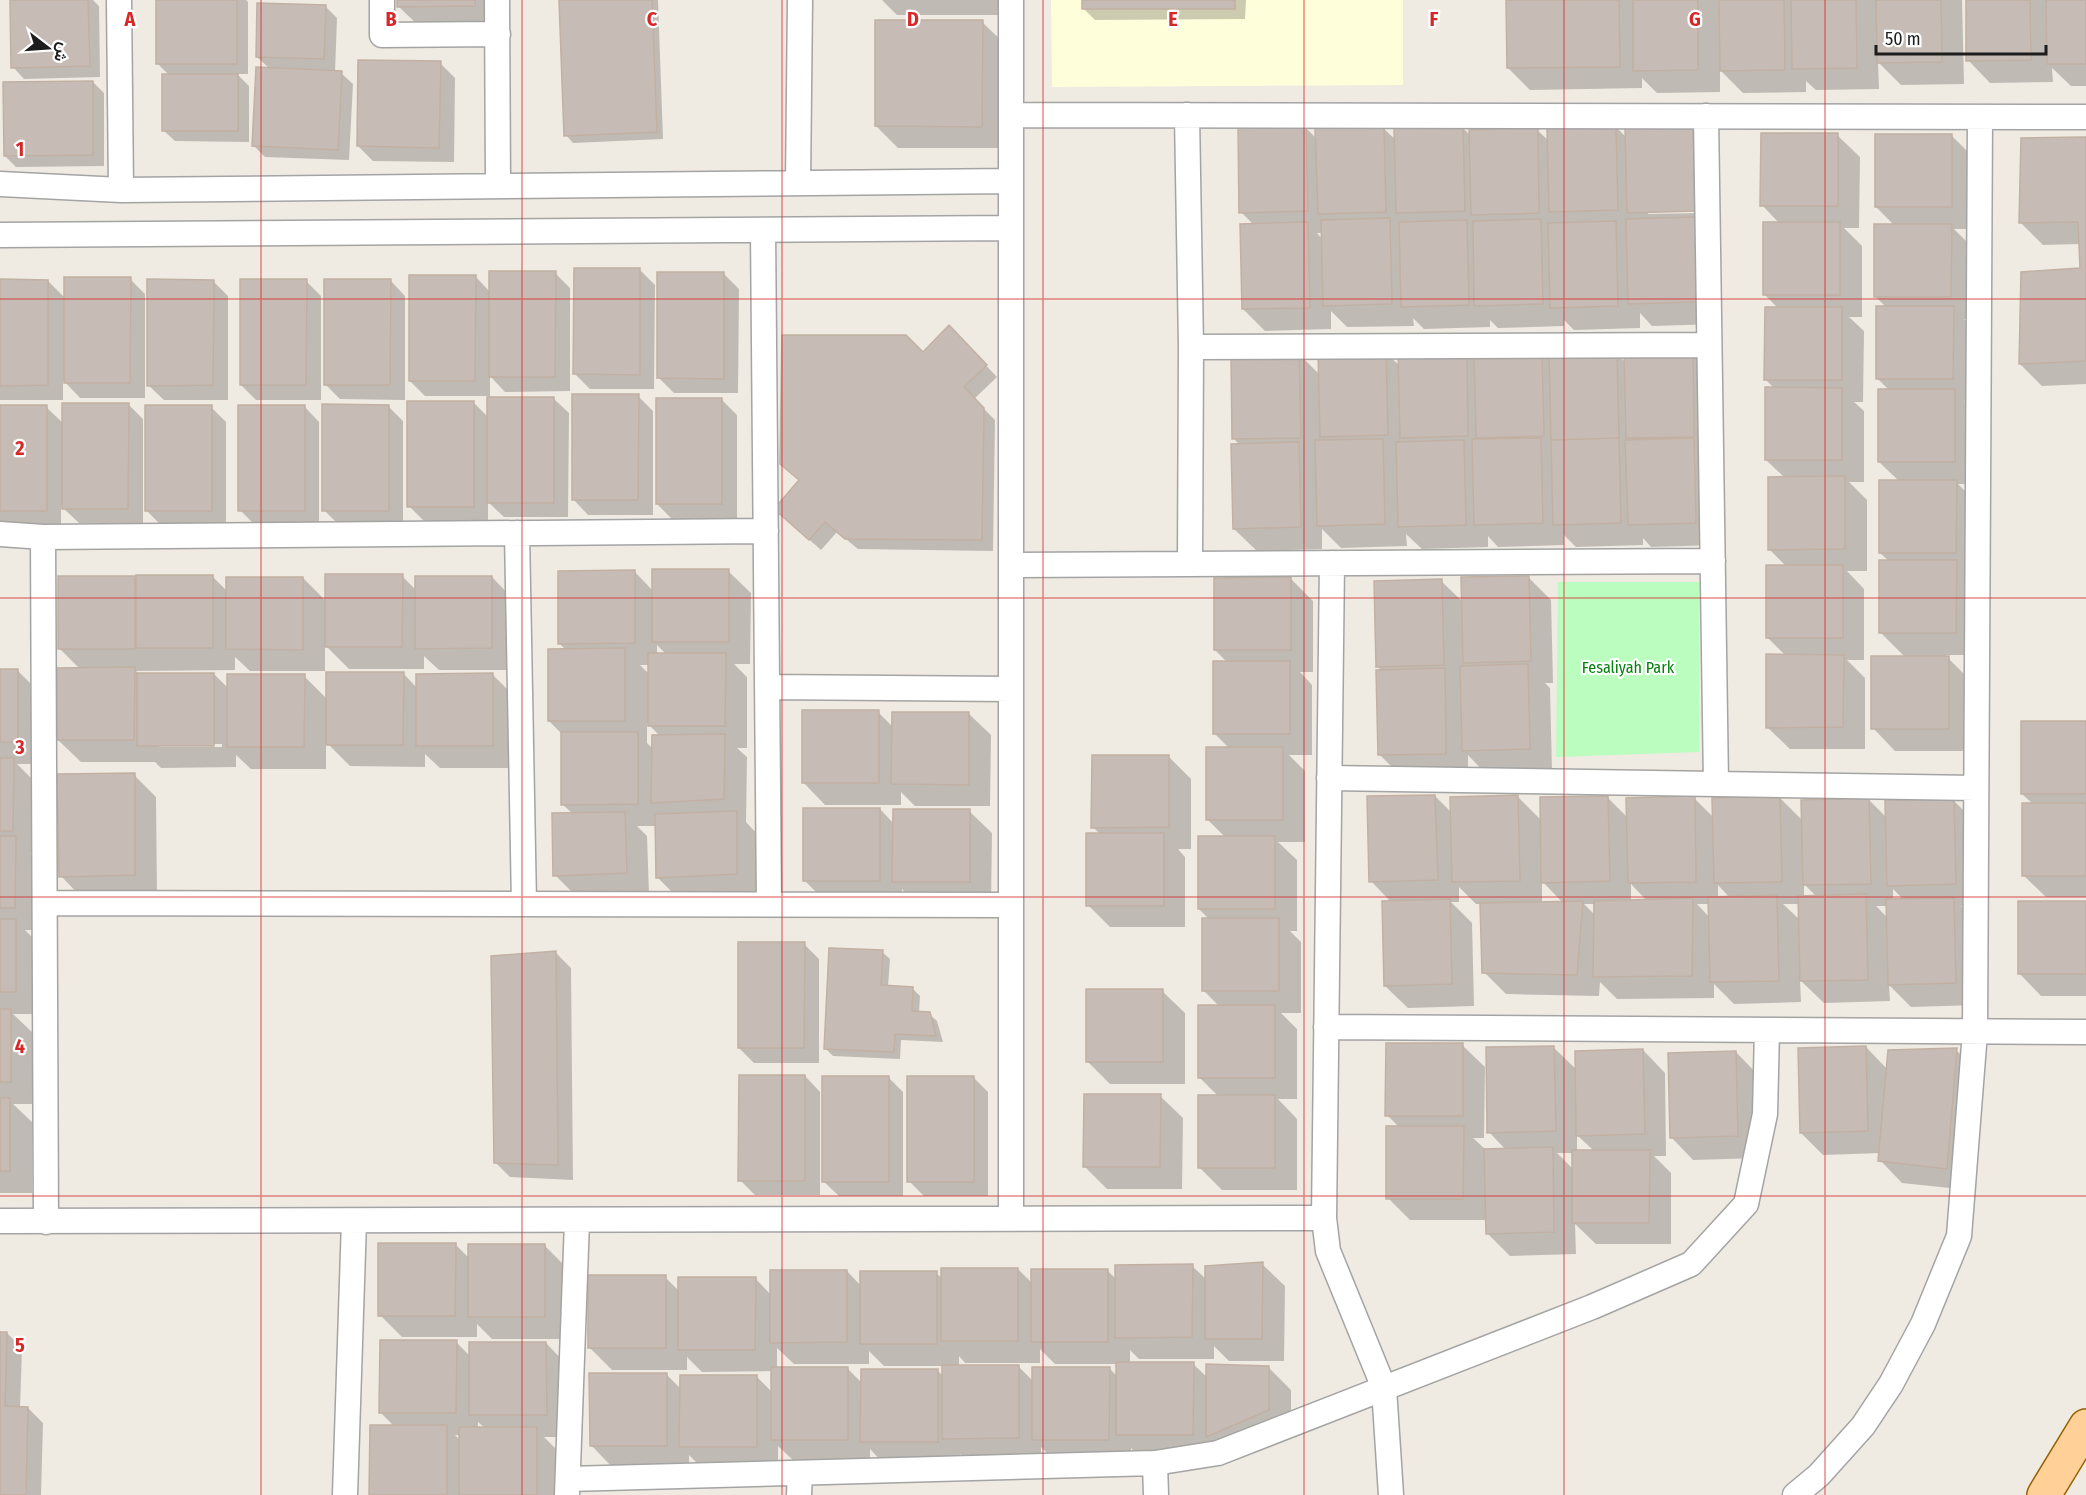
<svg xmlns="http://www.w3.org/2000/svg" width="2086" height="1495" font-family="'Fira Sans Condensed',Vazirmatn,sans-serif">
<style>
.education{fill:#fffedb}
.park{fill:#bbfdbf}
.shadow{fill:#0003;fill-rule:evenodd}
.building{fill:#c7bcb5;stroke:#c2b0a3;stroke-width:1.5}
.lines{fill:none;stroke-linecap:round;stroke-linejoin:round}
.street-casing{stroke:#a4a4a4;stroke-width:27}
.primary-casing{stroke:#966200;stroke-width:36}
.street{stroke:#fff;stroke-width:24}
.primary{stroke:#ffd097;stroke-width:33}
.grid{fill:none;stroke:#d62828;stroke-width:1.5;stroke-opacity:0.55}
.labels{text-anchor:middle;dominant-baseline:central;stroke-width:4.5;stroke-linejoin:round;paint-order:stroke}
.park-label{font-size:16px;fill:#04820d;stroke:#fff}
.grid-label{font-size:20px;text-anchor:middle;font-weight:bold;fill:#d62828;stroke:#fff;stroke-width:4.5;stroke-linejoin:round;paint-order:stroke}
</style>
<rect width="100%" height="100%" fill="#efeae2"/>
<path class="education" d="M1051 0H1403V85L1052 87Z"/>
<path class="park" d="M1558 582H1699V752L1556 757Z"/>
<path class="shadow" d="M11 0H93L99 6 100 77 24 79 13 67Z
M157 0H246L248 2V74H237L249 86V142L175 141 163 130 169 75 157 63Z
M398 0H496V28H421L398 6Z
M560 0H658L663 139 573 143 566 135Z
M882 0H1003L1002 15H897Z
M1084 0H1246L1245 19 1095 20 1084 9Z
M1507 0H1962L1964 84 1901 85 1878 62 1879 89 1816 90 1806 81V92L1743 93 1720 70V92L1657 93 1642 78V88L1530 90 1508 68Z
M1967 0H2086V86H2071L2052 68 2053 82 1990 83 1968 60Z
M326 7 337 18 335 72 341 73 353 84 349 160 265 157 254 146 270 69 257 57Z
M982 22 1005 44 1004 148H898L876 126Z
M440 63 455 78 454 162 373 161 358 146Z
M93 82 104 93V166L16 167 5 156Z
M1615 126 1627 138 1693 127 1715 150 1718 324 1652 326 1640 313V328L1574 330 1564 320V326L1498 328 1490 320V327L1424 329 1413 318 1414 326 1347 327 1331 311V329L1265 331 1243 309 1254 225 1241 212 1305 127 1317 139 1383 128 1396 140 1462 127 1471 136 1537 130 1549 141ZM1703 210V213L1648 214V211ZM1317 233H1323V240Z
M1837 135 1860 157 1859 228H1844L1862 246V317H1849L1864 331 1863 402H1854L1864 411V482H1849L1867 500V571H1847L1864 589V660H1847L1865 678V749H1790L1767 727 1786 656 1767 637 1787 567 1769 549 1785 478 1766 460 1775 389 1766 380 1779 309 1764 294 1780 224 1762 205Z
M1952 136 1974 158V229H1954L1973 248V319H1964L1975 330V401H1964L1977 413V484H1958L1978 504V655H1945L1970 680V751H1895L1873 728 1906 658 1881 633 1890 562 1880 553 1899 481 1879 462 1890 391 1878 379 1887 308 1876 297 1895 226 1876 207Z
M2086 138V384L2042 386 2020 364 2082 269 2080 244 2043 245 2021 223Z
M640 270 655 285 654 389H590L575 374Z
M555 273 570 288V391L505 392 490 376V398H553L569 413 568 517H504L488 502V521H424L409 506 473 402 489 418V396H425L410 381 475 276 490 292Z
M724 274 739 289 738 393H674L659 378Z
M130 279 145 294V398H80L63 380V400H0V281H48L66 299Z
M390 280 405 296V400L340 399 325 384Z
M213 281 228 296V400H164L148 385Z
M306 281 321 296V400H256L241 385Z
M949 327 997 377 974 399 995 420 993 551 858 549 837 532 821 550 787 520 923 354Z
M1385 352 1400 366 1466 352 1476 362 1542 352 1551 361 1617 354 1626 363 1692 353 1714 375 1718 545 1651 547 1643 538V545L1576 547 1564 535V545L1498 547 1488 536V547L1422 549 1406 534 1407 546 1341 548 1322 529V549L1257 551 1234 529 1240 445 1234 439 1299 354 1320 375Z
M638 396 653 411V515H588L573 499Z
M722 400 737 415V519H672L657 504Z
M128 404 143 419V523H79L61 506V526H0V407H46L64 424Z
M304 406 319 422V526L255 525 240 510Z
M388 406 403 421V525H339L324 510Z
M211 407 226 422V525L162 526 147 511Z
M728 571 751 593 750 664H734L747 677V748H737L747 757 746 822 758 835 759 895 680 900 658 878 657 826H637L647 836 649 894 577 897 555 875 573 814 562 804V734L549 721 566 650 559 643 635 572 653 591ZM657 645 667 655H657ZM640 665H650V675ZM647 723 660 736 653 749 647 743Z
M402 576 416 590 492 577 514 600V670H439L424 656V669H349L325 645V671H250L235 657V670L136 671 139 674H214L229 689 304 676 328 700 403 673 417 688 493 675 515 697V768H440L425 754V767L350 766 326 742V769H251L236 755V767L161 768 155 762H81L58 740 80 669 59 648V578L213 577 228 592 303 578 327 602ZM159 744H222V747H159Z
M1528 577 1551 600 1553 683H1545L1550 688 1552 771 1485 773 1468 755V776L1402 777 1380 755 1382 671 1377 666 1441 581 1463 602Z
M1291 579 1313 601V672H1300L1312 685V755H1289L1305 771V842H1278L1297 860V931H1290L1301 942V1013H1281L1297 1029V1099H1278L1297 1119V1190H1222L1199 1167 1219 1097 1199 1077 1219 1006 1203 990 1210 920 1199 909 1226 838 1207 819 1230 749 1214 733 1227 662 1215 650Z
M0 671H18L40 693V764H17L35 782V853H30L37 860V930H25L38 943V1014H13L33 1033 32 1104H13L32 1122V1193H0Z
M878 712 893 727 968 713 991 735 990 806H915L901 792V805H825L803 782Z
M2086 723V897H2046L2023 875 2033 804 2022 794Z
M1168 756 1191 779V849H1178L1185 857V927H1110L1088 905 1100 834 1093 827Z
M134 775 156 797 157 897 83 899 61 876Z
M1435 796 1452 813 1518 797 1542 821 1607 797 1628 818 1694 798 1714 818 1780 798 1803 821 1869 800 1887 818 1953 800 1975 822 1977 906H1961L1976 922 1977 1005 1911 1007 1889 985 1890 1001 1824 1003 1800 980 1801 1002 1734 1004 1714 984V998L1617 999 1600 982 1599 996 1506 994 1484 972 1481 904H1476L1459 887V902H1451L1472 923 1474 1006 1408 1008 1385 986 1391 902 1371 881ZM1542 881 1563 903H1542ZM1631 884 1647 901H1631ZM1804 884 1817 897H1804ZM1718 885 1730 898H1718ZM1893 889 1904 900 1893 901ZM1584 904H1596V916ZM1697 904H1710V918ZM1783 904H1799L1800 920ZM1876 906H1887V917Z
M880 809 894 824 969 811 992 833 991 904H916L902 889V902L827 903 804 880Z
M2086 902V996H2041L2019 973Z
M804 944 819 959V1063H754L739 1048Z
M882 952 890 959 888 987 912 988 920 996 919 1013 929 1014 937 1021 943 1042 901 1040 900 1059 833 1056 825 1048Z
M556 953 571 968 573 1180 510 1177 495 1162Z
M1162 991 1185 1013V1084H1110L1087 1061Z
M1462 1045 1485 1067 1484 1138H1473L1486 1150H1506L1489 1132 1553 1047 1577 1070 1643 1050 1665 1073 1666 1156H1654L1671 1173V1244H1596L1575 1224 1576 1254 1510 1256 1488 1234 1487 1220H1410L1388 1198 1399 1127 1387 1115ZM1577 1135 1594 1151H1577ZM1557 1153H1574V1170Z
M1866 1047 1888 1070 1956 1050 1978 1072 1969 1190 1902 1183 1880 1160 1881 1153 1823 1155 1801 1133Z
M1736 1052 1758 1075 1760 1158 1693 1160 1671 1137Z
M805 1076 820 1092V1195H755L740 1180Z
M888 1077 903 1092V1196H839L823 1181Z
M973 1077 988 1092V1196H924L909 1181Z
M1160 1096 1183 1118 1182 1189H1107L1085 1167Z
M455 1244 470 1259 545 1246 567 1268V1339H492L477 1324V1337H402L380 1315Z
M1262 1264 1285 1286 1284 1361H1229L1214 1346V1359H1139L1130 1350V1364H1193L1208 1378 1269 1368 1291 1390V1432L1140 1457 1131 1448V1462H1056L1041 1447V1460H966L960 1454V1464H884L870 1449V1462H795L778 1446V1469H703L689 1455V1468H613L591 1445 666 1374 681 1389 756 1376 773 1393V1371L702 1372 687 1357V1370H612L590 1348 665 1277 680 1292 755 1278 771 1295 847 1271 861 1286 936 1273 943 1279 1018 1269 1033 1284 1108 1271 1117 1280 1192 1266 1207 1280ZM777 1348 794 1364H869V1351L884 1366H944V1377L937 1370 862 1383 848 1369H777ZM1040 1349 1055 1364H1118V1377L1109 1368 1034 1382 1019 1367H959V1356L965 1363H1040Z
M0 1333H7L22 1348 20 1408H28L43 1423 41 1495H0Z
M456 1342 471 1357 546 1343 568 1366V1437H544L558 1451V1495H371L395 1427 381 1413ZM478 1422 485 1428H478ZM455 1435H461V1441Z"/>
<path class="building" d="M10 0H88L90 66 11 68Z
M156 0H237V64H156Z
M397 0H475V6L397 7Z
M559 0H652L657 132 564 136Z
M1082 0H1235V9H1082Z
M1506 0H1619L1620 67 1507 68Z
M1633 0H1698V70L1633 71Z
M1719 0H1784L1785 70 1720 71Z
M1791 0H1856L1857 68 1792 69Z
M1876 0H1941L1942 62 1877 63Z
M1966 0H2030L2031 60 1966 61Z
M2046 0H2086V64H2047Z
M257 3 326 5 324 59 256 57Z
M875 20H983L982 127 875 126Z
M358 60 441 61 439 148 357 146Z
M256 67 342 71 338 150 252 146Z
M162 74H238V131H162Z
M93 81V155L4 156 3 82Z
M1306 125 1308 211 1239 213 1238 127Z
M1463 125 1465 211 1396 213 1394 127Z
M1616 125 1618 210 1549 212 1547 127Z
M1384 126 1386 212 1318 214 1315 128Z
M1693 126 1695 211 1627 213 1625 128Z
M1538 128 1539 213 1471 215 1469 130Z
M1761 133H1838V206H1760Z
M1875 134H1952V207H1875Z
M2086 137V361L2019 364 2021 272 2080 268 2078 222 2019 223 2021 138Z
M1695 217 1697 302 1628 304 1626 219Z
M1390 218 1392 304 1323 306 1321 220Z
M1541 219 1543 304 1474 306 1473 221Z
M1467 220 1469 305 1401 307 1399 222Z
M1616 221 1618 306 1550 308 1548 223Z
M1308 222 1310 308 1242 309 1240 224Z
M1763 222H1840V295H1763Z
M1874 224H1952L1951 297H1874Z
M574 268H640V375L573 374Z
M489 271H556L555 377H489Z
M657 272H724V379L657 378Z
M409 275H476L475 381H409Z
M64 277H131L130 383H64Z
M0 279 48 280V385L0 386Z
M147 279 214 280 213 385 147 386Z
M240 279H307L306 385H240Z
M324 279H391L390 385H324Z
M1876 306H1954L1953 379H1876Z
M1765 307H1842V380H1764Z
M949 325 987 365 964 387 984 408 982 540 845 539 825 522 809 540 774 509 799 480 780 464 782 335H906L923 352Z
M1386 350 1388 435 1320 437 1318 352Z
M1467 351 1468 436 1400 438 1398 353Z
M1542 351 1544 436 1476 438 1474 352Z
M1693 351 1694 437 1626 438 1624 353Z
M1299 352 1301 438 1232 439 1231 354Z
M1617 352 1619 438 1551 440 1549 354Z
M1765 387 1842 388V460H1765Z
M1878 389H1955V462H1878Z
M572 394H639L638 500H572Z
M487 397H554V503H487Z
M656 398H722V504H656Z
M407 401H474V507H407Z
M62 403H129L128 509H62Z
M322 404 389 405V511H322Z
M0 405H47V511H0Z
M145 405H212V511H145Z
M238 405H305V511H238Z
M1541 438 1543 523 1474 525 1472 439Z
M1619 438 1621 523 1553 525 1551 440Z
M1694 438 1696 523 1628 525 1625 440Z
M1383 439 1385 524 1317 526 1315 440Z
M1464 440 1466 525 1398 527 1396 442Z
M1299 442 1301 527 1233 529 1231 444Z
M1845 476V549L1768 550V477Z
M1879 480H1957L1956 553H1879Z
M1879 560H1957L1956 633H1879Z
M1766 565H1843V638H1766Z
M652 569H729V642H652Z
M635 570V643L558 644V571Z
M325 574H403L402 647H325Z
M136 575H213V648H136Z
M58 576H135V649H58Z
M415 576H492V648L415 649Z
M1529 576 1531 661 1463 663 1461 577Z
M226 577H303V650L226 649Z
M1291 577V650H1214V578Z
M1442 579 1444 665 1376 667 1374 581Z
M625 648V721H548V649Z
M648 653H726L725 726H648Z
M1766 654 1844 655 1843 727 1766 728Z
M1871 656H1949V729H1871Z
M1213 661H1290V734H1213Z
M1528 664 1530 749 1462 751 1460 666Z
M135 667 134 740H57V668Z
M1445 668 1446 754 1378 755 1376 670Z
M0 669H18V742H0Z
M326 672H404L403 745H326Z
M137 673H214V746H137Z
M493 673V746H416V674Z
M227 674H305L304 747H227Z
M802 710H879V783H802Z
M892 712H969V785L891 784Z
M2021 721H2086V794H2021Z
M561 732H638V804L561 805Z
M725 734 724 799 651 803 652 735Z
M1206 747H1283V820H1206Z
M1092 755H1169V827L1091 828Z
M0 758H14L13 831H0Z
M135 773V875L59 877 57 774Z
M1435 795 1438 880 1369 882 1367 796Z
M1518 795 1520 881 1452 882 1450 797Z
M1608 796 1610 881 1541 883 1540 797Z
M1695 796 1696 882 1628 883 1626 798Z
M1780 796 1782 882 1714 883 1712 798Z
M1869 798 1871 884 1803 885 1801 800Z
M1954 799 1956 884 1887 886 1885 800Z
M2022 803H2086V876H2022Z
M803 808H880V881H803Z
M893 809H970V882H892Z
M737 811V874L656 878 655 814Z
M625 812 627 873 553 876 552 813Z
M1086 833H1164V906H1086Z
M0 836H16L15 908H0Z
M1198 836H1275V909H1198Z
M1866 894 1868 980 1800 981 1798 896Z
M1777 895 1779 981 1710 982 1708 897Z
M1693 898 1692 976 1593 977 1594 901Z
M1954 898 1956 983 1888 985 1886 899Z
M1450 899 1452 984 1384 986 1382 901Z
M1583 901 1577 975 1482 973 1480 903Z
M2018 901H2086V974H2018Z
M1202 918H1279V991H1202Z
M0 919H16V992H0Z
M738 942H805L804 1048H738Z
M829 948 883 950 881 985 913 987 912 1011 930 1012 936 1036 895 1034 894 1052 824 1049Z
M556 951 558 1165 494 1163 491 956Z
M1086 989H1163V1062H1086Z
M1198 1005H1275V1078H1198Z
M0 1009H11V1082H0Z
M1386 1043H1463V1116H1385Z
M1554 1046 1556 1131 1487 1133 1486 1047Z
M1866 1046 1868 1131 1800 1133 1798 1048Z
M1957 1048 1947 1169 1878 1161 1888 1050Z
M1643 1049 1645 1134 1576 1136 1575 1051Z
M1736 1051 1738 1136 1670 1138 1668 1053Z
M739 1075H805V1181H738Z
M822 1076H889V1182H822Z
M907 1076H974V1182H907Z
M1084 1094H1161L1160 1167H1083Z
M1198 1095H1275V1168H1198Z
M0 1098H10V1171H0Z
M1386 1126H1464L1463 1199H1386Z
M1553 1147 1554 1232 1486 1234 1484 1149Z
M1572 1150H1650L1649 1223H1572Z
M378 1243H456L455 1316H378Z
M468 1244H545V1317H468Z
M1263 1262 1262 1339H1205V1266Z
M1193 1264 1192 1337 1115 1338V1265Z
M941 1268H1018V1341H941Z
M1031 1269H1108V1342H1031Z
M770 1270H847V1342L770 1343Z
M860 1271H937V1344H860Z
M588 1275H666V1348H588Z
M678 1277H756L755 1350H678Z
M0 1332H7L5 1406 28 1407 26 1495H0Z
M380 1340H457L456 1413H379Z
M469 1342H546L547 1415H469Z
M1116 1362H1194L1193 1435H1116Z
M1206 1364 1269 1366V1410L1206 1437Z
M942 1365H1019V1438L942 1439Z
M771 1367H848V1440H771Z
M1032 1367H1110L1109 1440H1032Z
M861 1369H938V1442H860Z
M589 1373H667V1446H590Z
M680 1375H757V1447H679Z
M370 1425H447V1495H369Z
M459 1427H537V1495H459Z"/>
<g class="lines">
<g class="street-casing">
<path id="street" d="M119 0 121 190
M382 0V35L498 34
M497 0 498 185
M1011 0V1219
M1011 115 2086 117
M1187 115 1191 347 1190 564
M1706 116 1716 784
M798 183 800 0
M0 184 121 190 1011 181
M763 230 769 904
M0 235 1011 228
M1191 347 1709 345
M517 533 524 904
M0 534 43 537 766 531
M43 537 46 1222
M1332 563 1324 1218 1328 1251 1384 1388 1391 1495
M1011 565 1713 561
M767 687 1011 689
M1329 778 1976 788
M45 903 1011 905
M1326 1027 2086 1032
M0 1221 1324 1218
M1155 1463 1156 1495
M568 1479 1155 1463 1218 1453 1592 1307 1691 1264 1746 1204 1765 1114 1767 1030
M567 1494 577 1221
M345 1495 354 1221
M799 1495 800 1473
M1795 1495 1819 1475 1863 1426 1891 1384 1923 1324 1959 1236 1975 1032 1980 117"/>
</g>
<g class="primary-casing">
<path id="primary" d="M2044 1495 2086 1426"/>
</g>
<use href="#street" class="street"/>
<use href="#primary" class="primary"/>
</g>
<path class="grid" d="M261 0V1495M522 0V1495M782 0V1495M1043 0V1495M1304 0V1495M1564 0V1495M1825 0V1495M0 299H2086M0 598H2086M0 897H2086M0 1196H2086"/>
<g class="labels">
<g class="park-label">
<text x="1628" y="667">Fesaliyah Park</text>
</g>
</g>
<g class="grid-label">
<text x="130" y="26">A</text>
<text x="391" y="26">B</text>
<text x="652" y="26">C</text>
<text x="913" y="26">D</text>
<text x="1173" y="26">E</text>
<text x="1434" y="26">F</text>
<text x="1695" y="26">G</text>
<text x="20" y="156">1</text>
<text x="20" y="455">2</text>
<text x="20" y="754">3</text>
<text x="20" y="1053">4</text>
<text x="20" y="1352">5</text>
</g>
<g transform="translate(48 48) rotate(107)" stroke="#ffffff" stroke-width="4.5" paint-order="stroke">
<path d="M0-4.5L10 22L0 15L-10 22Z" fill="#1d1d1d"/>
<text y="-9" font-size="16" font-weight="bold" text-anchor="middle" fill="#1d1d1d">ش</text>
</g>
<path d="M1876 45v9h170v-9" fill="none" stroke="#1d1d1d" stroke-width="3"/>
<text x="1885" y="45" font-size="18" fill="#1d1d1d" stroke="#ffffff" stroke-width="4.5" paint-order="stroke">50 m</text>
</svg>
